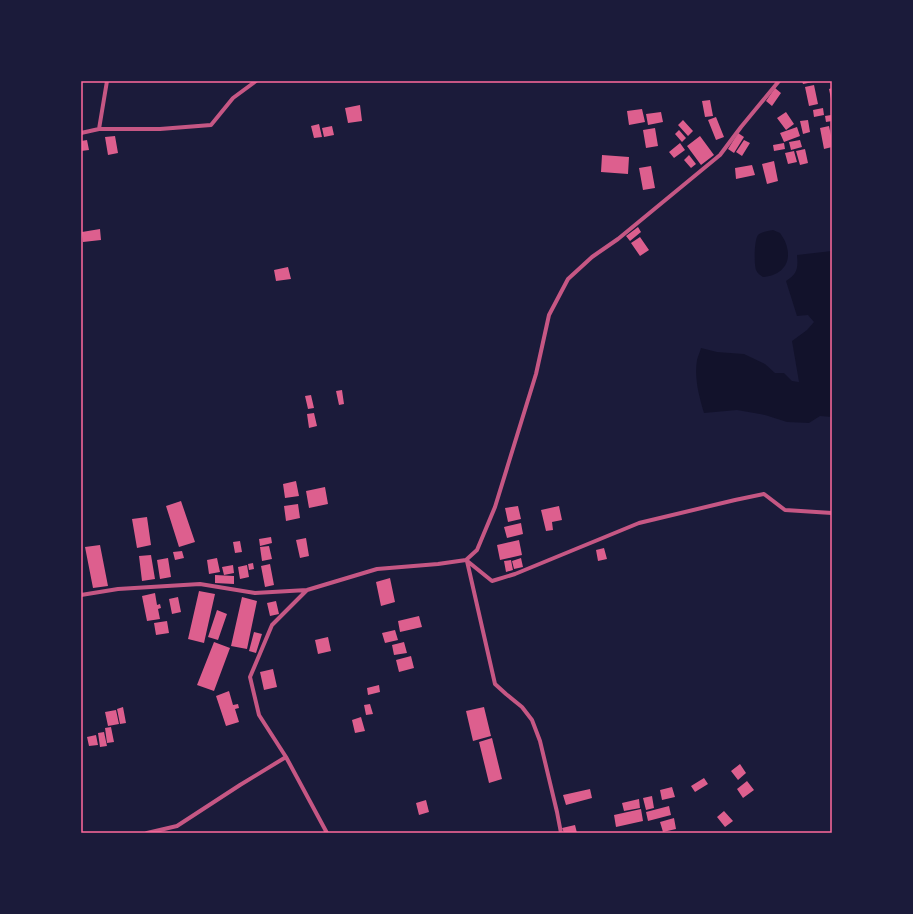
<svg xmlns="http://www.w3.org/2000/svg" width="913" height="914" font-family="'DejaVu Sans',sans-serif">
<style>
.water{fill:#12122b}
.building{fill:#dd5f8e}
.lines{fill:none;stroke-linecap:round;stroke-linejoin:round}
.minor{stroke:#c65784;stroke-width:4}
.neatline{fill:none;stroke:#ff6b9d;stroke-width:1.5}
</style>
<rect width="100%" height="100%" fill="#1b1b3a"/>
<path class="water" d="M773 230 780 233C782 236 785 240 786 244 793 263 781 276 763 277 760 275 757 273 756 270 754 265 754 240 758 235 761 232 768 231 773 230Z
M832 251V417L820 416 809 423 787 422 765 415 737 410 704 413C699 396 694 378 697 360 698 356 700 352 701 348L717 352 744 354 765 364 775 373H784L792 381 799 382 792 341 807 330 814 322 808 315 797 316 786 281C798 274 798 267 797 255Z"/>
<path class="building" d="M802 81H813V82L803 84Z
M814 85 818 104 809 106 805 87Z
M775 88 781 93 772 106 766 101Z
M832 88V99H831L829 89Z
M710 100 713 116 705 117 702 101Z
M360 105 362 121 348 123 345 108Z
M823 108 824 115 814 117 813 110Z
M642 109 645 122 629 125 627 111Z
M661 112 663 122 648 125 646 114Z
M786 112 794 124 786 130 777 118Z
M831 115 832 121 826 122 825 116Z
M716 117 724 137 716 140 708 120Z
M683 120 693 131 688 136 678 125Z
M808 120 810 132 803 134 800 121Z
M319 124 322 137 314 138 311 126Z
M332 126 334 135 324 137 322 128Z
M829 126 832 140V147L824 149 820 128Z
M797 127 800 136 784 142 780 133Z
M655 128 658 146 646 148 643 130Z
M679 130 686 138 682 142 675 134Z
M738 133 744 137 734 153 728 149Z
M115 136 118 153 108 155 105 137Z
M700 136 714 155 701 165 687 146Z
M87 140 89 150 81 151V141Z
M744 140 750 143 742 156 736 152Z
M800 140 802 147 791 150 789 142Z
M680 143 685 150 674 158 669 152Z
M784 143 785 149 774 151 773 145Z
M805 149 808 163 800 165 796 151Z
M794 151 797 162 788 164 785 153Z
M602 155 629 157 628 174 601 172Z
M689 155 696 164 691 168 684 160Z
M774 161 778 181 767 184 762 164Z
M752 165 755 175 736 179 735 168Z
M651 166 655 188 643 190 639 168Z
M638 227 641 232 630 241 626 236Z
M100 229 101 240 83 242 82 232Z
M640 237 649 250 640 256 631 243Z
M288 267 291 279 276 281 274 270Z
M342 390 344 404 339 405 336 391Z
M311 395 314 408 308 409 305 396Z
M314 413 317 426 309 428 307 414Z
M296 481 299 496 285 498 283 484Z
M325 487 328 504 309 508 306 491Z
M181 501 195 542 179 547 166 506Z
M298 504 300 518 286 521 284 506Z
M518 506 521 519 508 522 505 508Z
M559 506 562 520 552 522 553 530 546 531 541 510Z
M147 517 151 545 137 548 132 519Z
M521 523 523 534 507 538 504 527Z
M271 537 272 543 260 546 259 539Z
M306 538 309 556 300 558 296 540Z
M519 540 522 555 500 560 497 545Z
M240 541 242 552 235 553 233 542Z
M100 545 108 586 93 588 85 547Z
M269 546 272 559 262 561 260 547Z
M604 548 607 559 598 561 596 550Z
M182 551 184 558 175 560 173 552Z
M151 555 155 579 142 581 139 556Z
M168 558 171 577 160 579 157 560Z
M217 558 220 572 209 574 207 560Z
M521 558 523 567 514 569 512 561Z
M511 560 513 570 506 572 504 561Z
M253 563 254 569 249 570 248 564Z
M270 564 274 585 265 587 261 566Z
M233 565 234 573 224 575 222 567Z
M247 565 249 577 240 579 238 567Z
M215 575 234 576V584L215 583Z
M390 578 395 602 381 606 376 582Z
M199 591 215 594 204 643 188 639Z
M155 593 157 605 160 604 161 608 158 609 160 619 147 621 142 596Z
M178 597 181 612 172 614 169 599Z
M242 597 257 601 247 649 231 646Z
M276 601 279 614 270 616 267 603Z
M217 610 227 614 218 640 208 637Z
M419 616 422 627 400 632 398 621Z
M167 621 169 633 156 635 154 623Z
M395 630 398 640 385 643 382 633Z
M254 632 262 634 256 653 249 651Z
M328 637 331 651 318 654 315 640Z
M214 642 230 648 214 691 197 685Z
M404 642 407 653 394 655 392 645Z
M411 656 414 668 399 672 396 660Z
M273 669 277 687 264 690 260 672Z
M379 685 380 692 368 695 367 688Z
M229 691 233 705 238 704 239 708 235 709 239 722 226 726 216 696Z
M370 704 373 714 366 715 364 705Z
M123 707 126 723 120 724 117 709Z
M484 707 491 736 473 741 466 711Z
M116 710 119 724 108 726 105 712Z
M361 717 365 731 355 733 352 720Z
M111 727 114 742 107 743 105 728Z
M104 732 107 746 100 747 98 733Z
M96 735 98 745 89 746 87 737Z
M492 738 502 779 489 783 479 742Z
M740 764 746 773 738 780 731 771Z
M704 778 708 784 695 792 691 786Z
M747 781 754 790 743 798 737 789Z
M672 787 675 797 662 800 660 790Z
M590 789 592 798 566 805 563 795Z
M652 796 654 808 646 810 643 798Z
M639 799 640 808 624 811 622 803Z
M426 800 429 812 419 815 416 803Z
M669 806 671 815 648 821 646 812Z
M641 809 643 821 616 827 614 815Z
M724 811 733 821 725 827 717 817Z
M674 818 676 829 663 832 660 822Z
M575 825 577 833H564L562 828Z"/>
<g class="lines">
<path class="minor" d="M99 129 107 81
M81 133 99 129H160L211 125 233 98 256 81
M466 560 492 581 515 574 639 523 735 500 764 494 785 510 832 513
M467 561 495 684 506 694 522 707 532 720 540 741 557 812 561 833
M307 590 272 625 250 677 259 715 286 757 327 833
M81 595 118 589 200 584 255 593 307 590 377 569 438 564 466 560 477 550 495 507 536 374 549 315 568 279 592 257 618 239 720 155 741 127 779 81
M147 833 177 826 240 785 286 757"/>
</g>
<rect width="913" height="914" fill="none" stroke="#1b1b3a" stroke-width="164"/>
<rect x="82" y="82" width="749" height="750" class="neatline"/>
</svg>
